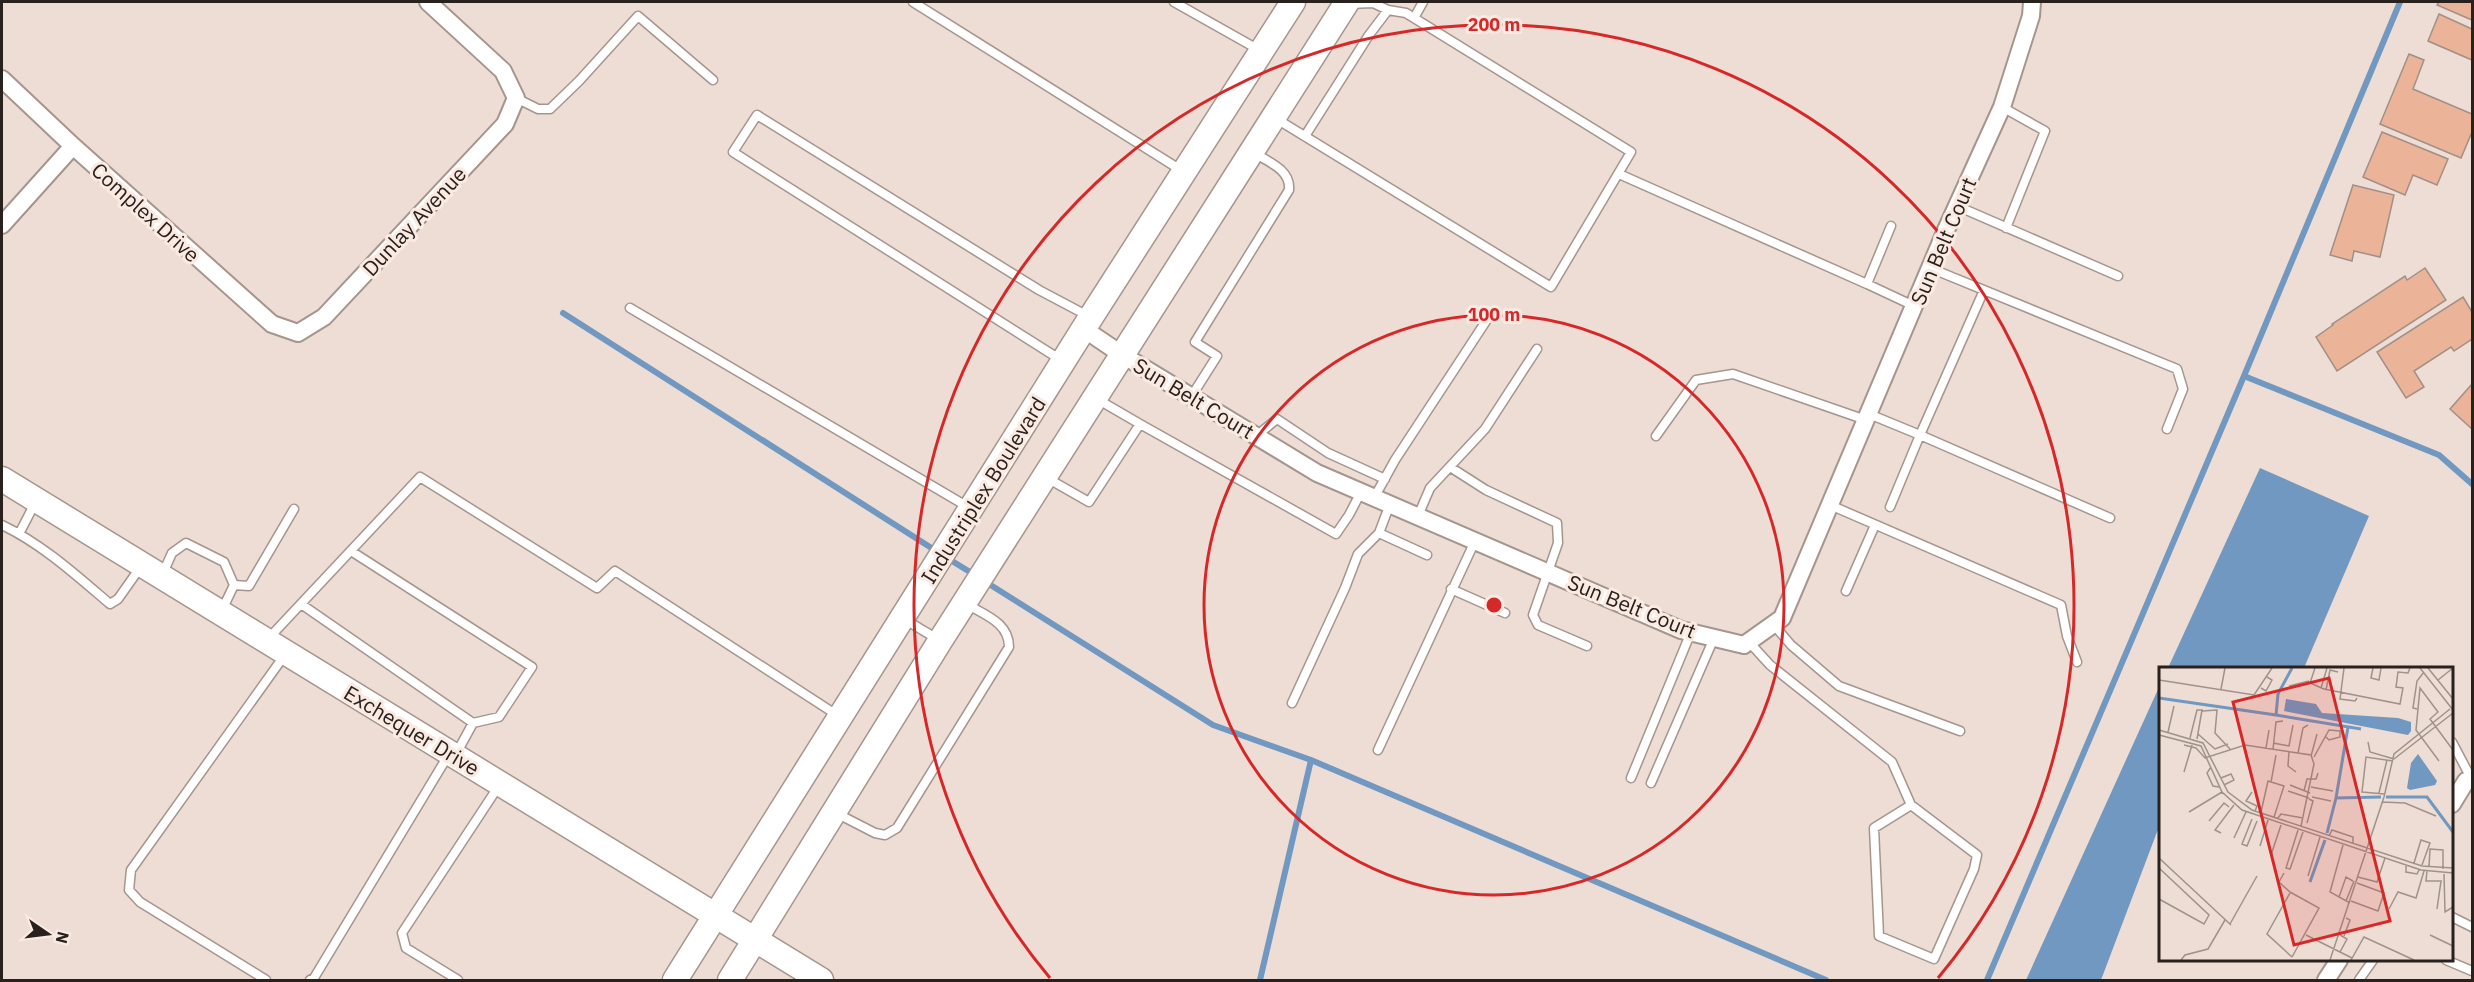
<svg xmlns="http://www.w3.org/2000/svg" width="2474" height="982" font-family="'IBM Plex Sans',sans-serif">
<style>
.water{fill:#7098c1}
.lines{fill:none;stroke-linecap:round;stroke-linejoin:round}
.stream{stroke:#7098c1;stroke-width:6}
.building{fill:#ebb397;stroke:#a09088;stroke-width:1.5}
.lane-casing{stroke:#a5958d;stroke-width:11}
.street-casing{stroke:#a5958d;stroke-width:20}
.secondary-casing{stroke:#a5958d;stroke-width:27}
.lane{stroke:#fff;stroke-width:8}
.street{stroke:#fff;stroke-width:16}
.secondary{stroke:#fff;stroke-width:24}
.ring{fill:none;stroke:#d62828;stroke-width:3}
.labels{text-anchor:middle;dominant-baseline:central;stroke-width:6;stroke-linejoin:round;paint-order:stroke}
.street-label{font-size:21px;fill:#28211e;stroke:#fbeae1}
.inset-river{fill:none;stroke:#7098c1;stroke-width:3}
.inset-road{fill:none;stroke:#9f928b;stroke-width:1.5}
.view{fill:#d62828;fill-opacity:0.15;stroke:#d62828;stroke-width:3}
.inset-edge{fill:none;stroke:#28211e;stroke-width:3}
.centre{fill:#d62828;stroke:#fbeae1;stroke-width:3}
.ring-label{font-size:18px;text-anchor:middle;font-weight:bold;fill:#d62828;stroke:#fbeae1;stroke-width:6;stroke-linejoin:round;paint-order:stroke}
</style>
<rect width="100%" height="100%" fill="#eeddd4"/>
<path class="water" d="M2260 468 2369 516 2304 668H2168Z
M2160 685V827L2157 832 2101 980H2026Z"/>
<g class="lines">
<path class="stream" d="M2400 2 2244 376 2439 455 2472 484
M563 313 933 549
M952 561 970 572
M989 584 1213 725 1311 760
M1260 980 1311 760 1826 980
M1987 980 2244 376"/>
</g>
<path class="building" d="M2439 2H2472V20L2437 5Z
M2439 14 2472 29V60L2428 41Z
M2409 54 2424 60 2413 89 2472 114V132L2461 158 2380 124Z
M2382 132 2448 159 2437 185 2413 175 2405 195 2363 177Z
M2353 185 2394 195 2380 257 2354 251 2352 261 2330 255Z
M2425 268 2446 300 2337 371 2316 337 2333 325 2332 324 2405 276 2407 280Z
M2463 297 2472 312V339L2454 351 2451 347 2414 371 2424 387 2406 398 2377 352Z
M2472 384V429L2450 409Z"/>
<g class="lines">
<g class="lane-casing">
<path id="lane" d="M913 2 1184 172
M1174 2 1261 51
M1414 18 1423 2
M516 98 538 109H550L579 81 638 16 713 80
M2002 107 2045 131 2006 228
M1275 118 1551 287 1631 152 1406 13 1388 10 1373 3 1348 4
M1305 136 1369 35 1388 10
M1619 174 1867 284
M1957 206 2118 276
M1891 226 1867 284 1914 306
M1930 268 2177 369 2183 389 2167 429
M1984 290 1920 435 2110 518
M630 308 968 507
M1061 360 733 152 757 115 1039 290 1090 317
M1191 397 1217 356 1195 342 1289 190C1291 170 1269 162 1254 153
M1869 414 1920 435 1890 507
M1140 424 1336 534 1349 515 1361 492
M1256 436 1277 419 1328 453 1385 479
M1656 436 1696 380 1733 374 1866 420
M1450 467 1486 490 1557 523 1558 543 1533 615 1538 625 1587 646
M1047 478 1089 502 1140 424 1097 399
M1374 498 1395 460 1490 315
M1390 504 1379 533 1427 555
M1830 505 2061 605 2067 636 2077 662
M1418 516 1430 488 1485 429 1537 349
M2 525C42 544 76 575 110 604L118 599 142 565
M19 534 35 503
M351 551 532 667 499 717 473 723
M163 573 172 553 186 543 224 562 234 585 222 610
M234 585 249 586 294 509
M1451 589 1505 613
M1846 591 1875 525
M301 604 473 723 456 754
M904 619 939 640
M1773 624 1791 645 1839 686 1960 731
M267 640 420 477 597 588 615 571 840 717
M1749 642 1770 665 1892 762 1911 805 1977 855 1974 869 1934 959 1879 936 1874 828 1911 805
M1292 703 1345 588 1358 554 1379 533
M2452 742 2472 780
M1378 750 1475 541
M1631 778 1691 632
M1651 783 1714 638
M836 813 875 833 885 835 897 828 1009 647C1009 622 984 615 965 603
M2452 917 2472 927
M2446 960 2472 971
M266 980 140 902 129 890 131 870 284 656
M310 980 314 978 449 754
M458 980 406 948 402 933 500 784
M2359 980 2373 960"/>
</g>
<g class="street-casing">
<path id="street" d="M2 79 73 146 272 324 298 333 324 317 505 124 516 98 503 71 428 2
M2 225 73 146
M1084 329 1121 354 1317 473 1681 630 1744 645 1782 618 1946 230 2002 107 2031 16 2032 2
M2452 804 2466 781 2472 780
M2326 980 2339 960"/>
</g>
<g class="secondary-casing">
<path id="secondary" d="M2 479 821 980
M675 980 1091 317 1293 2
M730 980 940 641 1347 2"/>
</g>
<use href="#lane" class="lane"/>
<use href="#street" class="street"/>
<use href="#secondary" class="secondary"/>
</g>
<g class="ring">
<circle cx="1494" cy="605" r="290"/>
<path d="M1050 978A580 580 0 1 1 1938 978"/>
</g>
<g class="labels">
<g class="street-label">
<text transform="translate(146 212) rotate(42)">Complex Drive</text>
<text transform="translate(414 221) rotate(-47)">Dunlay Avenue</text>
<text transform="translate(1943 241) rotate(-67)">Sun Belt Court</text>
<text transform="translate(1194 398) rotate(31)">Sun Belt Court</text>
<text transform="translate(983 490) rotate(-58)">Industriplex Boulevard</text>
<text transform="translate(1632 606) rotate(22)">Sun Belt Court</text>
<text transform="translate(412 730) rotate(31)">Exchequer Drive</text>
</g>
</g>
<g transform="translate(2159 667)">
<rect width="294" height="294" fill="#eeddd4"/>
<path d="M127 32 157 37 163 46 239 51 252 55V64L249 68 125 44ZM259 87 278 114 276 118 251 123 248 121 252 96Z" fill="#7098c1"/>
<path class="inset-river" d="M0 31 117 48 119 27 133 1M117 48 202 62M189 60 177 131 222 130M227 130H268L294 165M168 166 177 131M151 215 166 173"/>
<path class="inset-road" d="M156 1 151 16 165 22 241 37 244 21 237 20 239 5 249 6 251 1M185 1 181 32 196 34 198 31M214 1 212 11 220 13 222 1M261 1 294 43M269 1 294 32M0 13 95 28 113 1M279 13 294 1M130 19 150 14M102 21 107 24 113 13 108 10M162 21 168 1M62 22 66 1M167 23 171 3 179 5M258 42 254 41 258 14 265 5M43 44 58 43 56 66 71 82M0 63 44 76 69 125 93 143 263 199 294 201M9 65 15 39M39 67 56 82 69 77M0 68 42 79 63 125 83 143 262 203 294 206M31 71 38 43H43L38 72M209 75 211 85 235 92M114 76 130 79 134 58M25 78 37 81 46 91 86 78 152 88 155 97 142 159M107 81 110 63M114 82 117 55 124 54M130 84 129 99 137 105M139 86 144 61 149 58M152 89 158 67M155 90 170 63 181 64V70L170 73 167 70M235 92 294 46M280 94 257 63 261 21 279 45 271 52 294 83M52 100 48 106 54 119 60 120M25 105 33 78M62 111 72 107 75 113 65 118M112 115 117 88M131 118 151 126M152 120 174 124M129 124 150 131M145 124 148 112H157L159 106M93 125 87 134 98 139 96 144M220 126 228 93M226 127 203 125 207 90 234 94M153 130 172 134M223 135 246 136 277 149M30 145 63 125M102 145 109 114 125 119 115 150M119 151 122 147 144 151M93 152 83 177 88 179 98 154M50 154 65 136 70 140M148 156 154 134 150 132M139 163 127 201 131 202 144 165M62 166 56 163 75 138M170 169 173 163 194 170V176M75 171 87 145M184 178 171 225 191 236M101 179 109 153M112 188 122 158M0 191 72 258M255 196 262 173 271 176 263 198M247 199V205L258 207 260 203M270 200 271 182 284 183V202M0 201 50 248 45 257 0 232M268 204 267 214H282L278 242M125 206 120 215 131 225M285 207 286 245 294 240M149 209 161 170M199 210 218 215 226 191M131 225 160 241 133 290M131 226 108 267 133 290M180 230 187 210 194 214M187 234 195 214M192 234 219 244 225 226 198 216M230 242 239 225 257 231 265 204M71 257 98 209M147 268 193 291M271 268 294 279M185 269 191 253 187 251M181 285 188 272 181 268M22 293 26 288 49 282 66 253M171 293 225 130 235 87 291 42M192 293 205 270 255 293"/>
<path class="view" d="M170 11 231 254 135 278 74 35Z"/>
<rect width="294" height="294" class="inset-edge"/>
</g>
<circle cx="1494" cy="605" r="9" class="centre"/>
<g class="ring-label">
<text x="1494" y="31">200 m</text>
<text x="1494" y="321">100 m</text>
</g>
<rect width="2474" height="982" fill="none" stroke="#28211e" stroke-width="6"/>
<g transform="translate(48 934) rotate(104)" stroke="#fbeae1" stroke-width="4.5" paint-order="stroke">
<path d="M0-4.5L10 22L0 15L-10 22Z" fill="#28211e"/>
<text y="-9" font-size="16" font-weight="bold" text-anchor="middle" fill="#28211e">N</text>
</g>
</svg>
